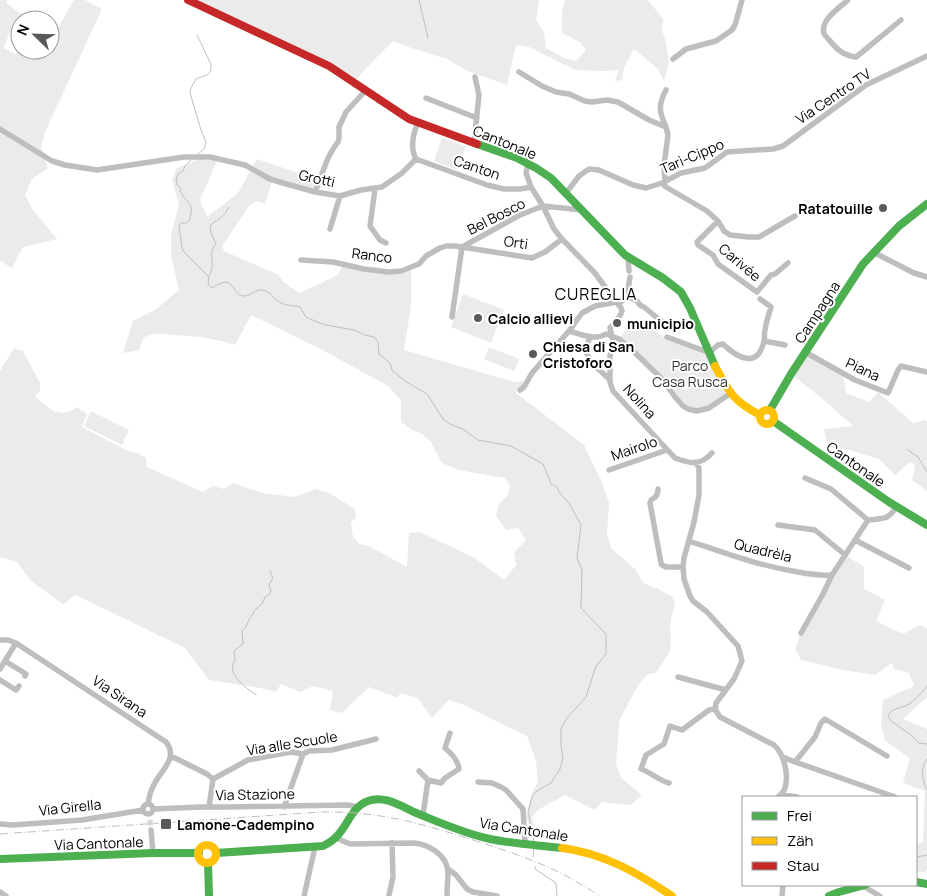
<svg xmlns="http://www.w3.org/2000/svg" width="927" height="896" font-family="Manrope,sans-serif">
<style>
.green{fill:#ebebeb}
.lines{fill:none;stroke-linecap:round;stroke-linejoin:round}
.stream{stroke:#bebebe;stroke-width:1}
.street-tunnel{stroke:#d9d9d9;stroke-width:5.5;stroke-dasharray:5.5 3;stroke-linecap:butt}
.street{stroke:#bebebe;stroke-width:5.5}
.fast{stroke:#4caf50;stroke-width:8}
.slow{stroke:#ffc107;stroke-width:8}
.jam{stroke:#c62828;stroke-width:8}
.rail{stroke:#bebebe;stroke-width:1;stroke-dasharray:8 2.5 1 2.5;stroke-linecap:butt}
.poi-dot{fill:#595959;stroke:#fff;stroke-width:2}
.labels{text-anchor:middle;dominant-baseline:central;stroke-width:4;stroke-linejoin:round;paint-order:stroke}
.street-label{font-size:14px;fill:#000;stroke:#fff}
.poi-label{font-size:14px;font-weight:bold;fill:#000;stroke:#fff;text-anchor:start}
.park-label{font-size:14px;fill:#323232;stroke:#fff}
.quarter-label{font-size:16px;letter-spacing:1px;fill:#000;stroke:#fff}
</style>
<rect width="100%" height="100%" fill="#fff"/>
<path class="green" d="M0 0H8L6 3 30 20H20V36L10 31 4 48 15 54 21 51 44 52 45 50H50V42L74 0H85L102 9 45 132 41 147 48 168 32 179 25 195 33 210 57 239 23 247 12 268 0 261Z
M188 0H539L536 20 544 32 546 48 566 59 576 61 586 50 580 42 562 33V12L565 0H648L663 19 662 32 665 38 669 62 664 81 658 69 634 49 624 68 622 80 615 81 619 70 604 71 575 70 529 47 516 45 507 85 468 71 445 58 414 49 393 41 370 64 354 82Z
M442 138 466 146 457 170 434 161Z
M200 159 217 161 200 200 207 217 238 193 257 159 319 180 315 192 272 181 265 204 257 201 249 206 222 246 224 251 279 275 283 282 300 293 338 275 343 264 378 272 411 267V306L404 350 514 382 522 381 523 382V386L517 388 516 393 584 445 603 485 609 503 607 534 611 548 635 569 643 583 658 589 673 597 675 605 672 614 670 627 671 636 670 651 658 670 655 673 648 674 643 679 636 689 620 719 619 726 616 764 621 778 642 795 631 805 602 802 595 810 565 795 538 810 532 817 537 838 534 839 526 817 532 793 538 781 536 761 527 736 464 705 449 700 432 718 418 698 400 693 398 698 369 687 342 713 330 710 333 691 313 686 300 692 281 684 276 692 261 688 209 680 185 648 76 595 63 604 31 581 17 562 0 557V371L14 348 23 351 40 383V390L35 397C49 408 59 420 77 407L87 414 82 426 84 428 130 452 138 453 146 458 147 467 203 492 213 486 224 489 233 483 262 493 295 497 315 489 329 493 355 509 356 517 351 523 353 537 359 544 369 546 407 567 409 533 420 532 475 558 504 580 516 565 514 552 526 540 518 528 506 530 496 515 499 504 508 495 510 486 505 478 458 470 442 463 431 442 422 434 412 430 401 422V400L388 386 319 348 251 315 235 345C213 338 197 336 174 335 162 334 154 332 143 338L139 350 123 353 133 321 155 310 179 290 171 255V235L179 205 172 180 177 168Z
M463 294 504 310 491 343 451 327Z
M632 323 637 326 646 325 663 337 708 351 731 393 709 408 688 409 662 379 619 339Z
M489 347 519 359 514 371 484 359Z
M805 352 843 374 846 393 869 402 878 392 913 423 925 420 927 422V491L912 480 915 465 910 462 895 475 879 459 849 450 828 447 824 429 853 426 824 400 791 374Z
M91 411 129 430 122 445 84 426Z
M844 554 864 567V589L885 600 876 621 903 634 920 625 927 628V697L903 719 927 729V870L925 872H916V845L923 842 925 791 903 783 910 758 885 741 881 724 883 700 914 686 909 673 894 669 892 663 875 675 843 670 801 660 795 649 801 633Z"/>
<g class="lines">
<path class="stream" d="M419 0 428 38
M197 35 211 64C212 77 204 75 196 79L191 88 190 93 201 130 206 142 204 149 198 154
M191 160 185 166 183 171 178 174 176 179 177 185 180 187C182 204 197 199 189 221L186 223H181L179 226 182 248 184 252 209 277 208 284 212 288C236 272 230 295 244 296 251 296 256 289 262 290 271 291 274 300 281 303 285 305 295 306 300 307L306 317 317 322 326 325 354 330 365 335 374 337 378 342 379 354 390 363 392 370 400 377 410 384 427 394 443 419 450 424 463 429 478 440 511 446 543 464 551 484 557 487 559 492 569 503 581 525 577 558 582 570 581 608 606 634V654L596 666 586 697 567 718 561 728V745L563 758 560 769 551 783 537 791 532 797 528 812 534 841
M209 276C211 272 213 267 212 263 212 255 210 250 216 244 201 215 219 229 229 207
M908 450 918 457 927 472
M927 686C922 693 916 699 909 704 901 709 892 707 888 716L891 721 911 735 919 743 927 744
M256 695C249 690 235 680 233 671 231 667 234 663 235 659 235 656 234 653 234 651 237 648 240 647 243 644L242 631 246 627 248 622 255 610 262 604 265 597 269 595 271 591 269 585 273 578 270 571
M927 759C920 768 922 780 927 790
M533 857 534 848
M916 858 917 857 927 855
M535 867V869L556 883 557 896"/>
<path class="street-tunnel" d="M150 820 151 830"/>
<path class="street" d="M848 0C838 9 820 20 824 34 834 45 839 55 856 57L861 53 901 20
M673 59 686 49 716 41 732 30 735 25 742 0
M519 72 542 86 556 92 569 94 585 101 592 102 607 100 618 102 649 120 666 127 668 135 664 165 665 182
M666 90C658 105 659 112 666 127
M426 98 477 118
M0 129 52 161 65 165 97 170 184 157H210L245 165 270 179 283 183 315 192 340 196 361 190 382 187 402 173 416 159C410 148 413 134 418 122
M474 142 479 95 475 77
M416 159 487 185 504 189H520L531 187
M528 163 526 173 531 187 543 206 554 229 562 239 594 272 621 308 622 311 620 316 610 328 613 341 610 356V382L613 391 675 458C691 464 700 466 712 453
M662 183 666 187 707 211 718 221 724 231 730 235 748 237H759L795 216
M375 189 370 226 380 240 386 243
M315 192 328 158 333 149 338 142 339 138V127L346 112 366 90
M566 193 579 176 589 169 599 170 633 185 646 188 662 183 681 173 705 168 727 152 773 149 783 146 866 85 927 56
M718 221 697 242 698 245 713 255 718 264 757 292 771 275 775 274 788 263
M330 229 340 196
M873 252 914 273 927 277
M628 257 629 271
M301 260 333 262 364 269 389 272 401 271 419 264 426 256 440 248 446 246H455L532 258 545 252 562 239
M627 296 637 301 640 305 644 307 661 321 671 326
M619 304 627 296 630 277
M452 317 462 247 520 215 543 206 582 210
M569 331 582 313 595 306 617 302
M590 337 585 350 592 363 609 379
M667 337 702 350 708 351
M764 341 785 345
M805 352 855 380 888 393 898 370 901 366 927 372
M709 353 718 345 723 344C737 358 758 369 764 341 765 338 764 333 765 330 766 322 769 314 771 307L760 299
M520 390 524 387 532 373 569 331C580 334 595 341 606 334L619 339 628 346 662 379 675 397 683 406 688 409 697 411 709 408 731 393
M696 462 699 468V495L694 522 684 558 683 567 684 579 690 596 693 601 707 612 738 646 742 661 734 679 716 703 715 709 720 717 774 745C784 754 789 774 785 788 784 791 781 795 778 797
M609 470 667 450
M805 478 831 489 868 520
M658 489C658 495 656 497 651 500L650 503 661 563 662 565 666 567H683
M778 525 815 530 844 554
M855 540 909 568
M689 541C725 553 760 566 798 572 809 574 820 576 832 575
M801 633 823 594 832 575 868 520C882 518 888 521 896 507
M0 640H8L16 643 166 742C178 757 163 769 156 781 151 789 149 796 148 804
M5 661 26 674 25 676
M0 669 16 643
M678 677 726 690
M0 680 16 690 19 686
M171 757 175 758 207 774 213 779
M783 757 795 762 815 737 821 723 825 719 887 756
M795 762 895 797
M419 771 428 780
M428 780 441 783 445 778 459 769C458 760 451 753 445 748L450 733
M478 782 492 783 501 787 506 790 523 809 525 843
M669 783C658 780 652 773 641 769L646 755 664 744 670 726 682 730 709 710 715 709
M781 794 797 797
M143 809a5 5 0 1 1 10 0a5 5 0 1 1-10 0Z
M209 807 213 779 248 760 291 752 303 754 309 751 332 750 376 739
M284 807 303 754
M153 809 201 807H228L348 805 357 807
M423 815 428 780
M0 824 13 825 82 820 143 810
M151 830 153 853
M336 838 350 844 413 843C428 844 446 854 448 871 448 879 447 888 447 896
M448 869 456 875 467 889 473 892 497 896
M863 886 880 896
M0 892 6 896
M389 895 393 877 392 843
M304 896 315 847
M782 896 783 885"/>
<path class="fast" d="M477 144 517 158 536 168 551 178 625 255 663 278 681 292 690 308 715 366
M770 410 791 374 863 264 899 226 927 204
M773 421 889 502 927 525
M216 853 323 846C329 843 334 840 338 835 348 824 353 806 368 801 386 794 405 809 421 815 443 824 466 834 490 839 513 844 538 845 562 848
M0 859 153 853H199
M208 863 209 896
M916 882 927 884
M829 896 839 892 865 885"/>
<path class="slow" d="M715 366C729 392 733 401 760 415
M760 417a7 7 0 1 1 14 0a7 7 0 1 1-14 0Z
M198 854a9 9 0 1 1 18 0a9 9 0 1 1-18 0Z
M562 848C603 853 638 873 672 896"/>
<path class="jam" d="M188 0 329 66 409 119 477 144"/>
<path class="rail" d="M0 834 321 812C376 811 416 822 467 838 495 847 523 856 550 868 568 876 584 886 600 896"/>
</g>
<g class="poi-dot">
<circle cx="883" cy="208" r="5"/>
<circle cx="478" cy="318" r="5"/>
<circle cx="617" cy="323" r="5"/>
<circle cx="533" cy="354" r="5"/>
<rect x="160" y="818" width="12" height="12" rx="2.5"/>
</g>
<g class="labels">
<g class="street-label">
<text transform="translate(833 96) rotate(-34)">Via Centro TV</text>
<text transform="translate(505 142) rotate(22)">Cantonale</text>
<text transform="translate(692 156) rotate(-23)">Tarì-Cippo</text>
<text transform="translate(477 167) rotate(19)">Canton</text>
<text transform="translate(317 178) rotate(12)">Grotti</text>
<text transform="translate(496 216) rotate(-27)">Bel Bosco</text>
<text transform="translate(516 242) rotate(8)">Orti</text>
<text transform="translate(372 255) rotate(7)">Ranco</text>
<text transform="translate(740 262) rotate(40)">Carivée</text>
<text transform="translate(817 312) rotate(-57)">Campagna</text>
<text transform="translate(863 369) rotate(25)">Piana</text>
<text transform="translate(640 401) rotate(48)">Nolina</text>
<text transform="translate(634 448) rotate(-19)">Mairolo</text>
<text transform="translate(856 464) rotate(35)">Cantonale</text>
<text transform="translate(763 550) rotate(14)">Quadrèla</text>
<text transform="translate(120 696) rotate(34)">Via Sirana</text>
<text transform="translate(292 743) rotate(-9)">Via alle Scuole</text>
<text transform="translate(255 794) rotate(-1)">Via Stazione</text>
<text transform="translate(70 807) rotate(-6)">Via Girella</text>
<text transform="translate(524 829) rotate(9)">Via Cantonale</text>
<text transform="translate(99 843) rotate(-2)">Via Cantonale</text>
</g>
<g class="poi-label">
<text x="873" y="208" text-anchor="end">Ratatouille</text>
<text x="488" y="318">Calcio allievi</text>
<text x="627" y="323">municipio</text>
<text x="543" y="346">Chiesa di San<tspan x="543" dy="16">Cristoforo</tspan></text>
<text x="177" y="824">Lamone-Cadempino</text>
</g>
<g class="park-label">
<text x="690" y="365">Parco<tspan x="690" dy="16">Casa Rusca</tspan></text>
</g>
<g class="quarter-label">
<text x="596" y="294">CUREGLIA</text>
</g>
</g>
<rect x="742" y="796" width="175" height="90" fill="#ffffff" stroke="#999999"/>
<rect x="752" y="812" width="25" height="8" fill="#4caf50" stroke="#999999"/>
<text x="787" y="821" font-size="15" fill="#000000">Frei</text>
<rect x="752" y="837" width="25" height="8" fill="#ffc107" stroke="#999999"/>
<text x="787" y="846" font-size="15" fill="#000000">Zäh</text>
<rect x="752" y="862" width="25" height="8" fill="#c62828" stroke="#999999"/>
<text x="787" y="871" font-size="15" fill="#000000">Stau</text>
<g transform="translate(35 35) rotate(293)"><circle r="24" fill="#ffffff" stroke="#999999"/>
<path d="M0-4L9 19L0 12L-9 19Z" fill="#595959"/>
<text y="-8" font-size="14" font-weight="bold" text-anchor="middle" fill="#000000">N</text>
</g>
</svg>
